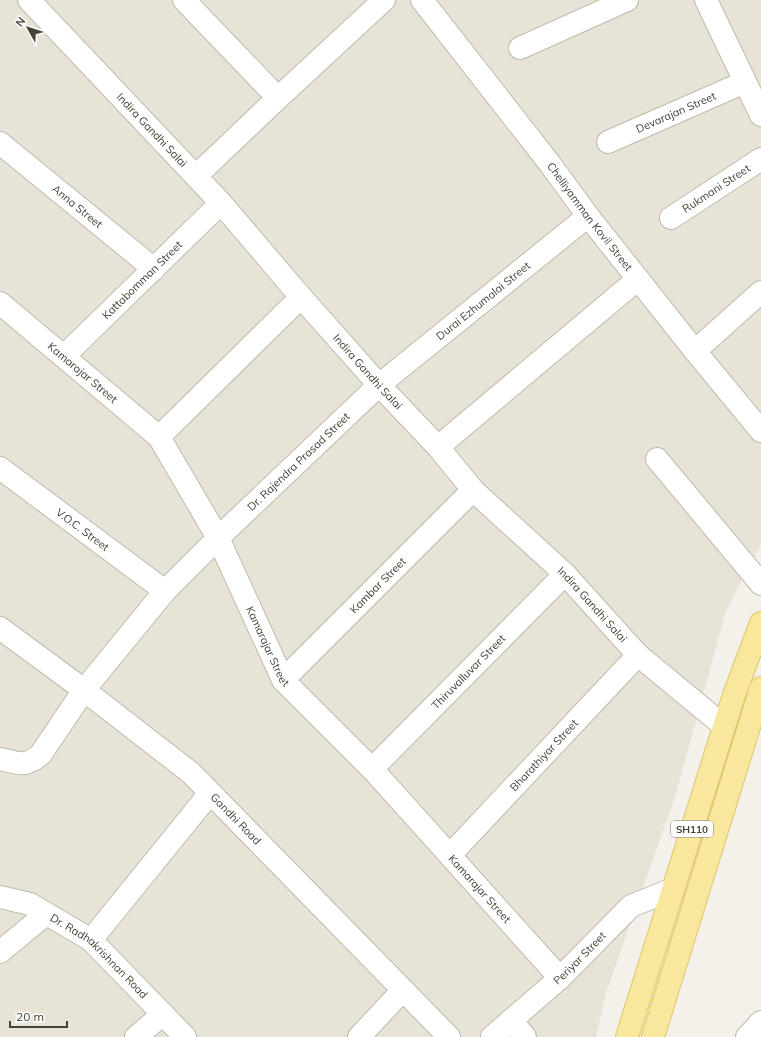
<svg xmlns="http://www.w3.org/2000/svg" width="761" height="1037" font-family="Mulish,sans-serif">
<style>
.residential{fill:#e7e3d7}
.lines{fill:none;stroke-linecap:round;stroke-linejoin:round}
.minor-casing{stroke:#bebaac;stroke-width:24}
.primary-casing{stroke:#ddc76d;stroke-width:24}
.minor{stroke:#fff;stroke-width:22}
.primary{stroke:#f8e79c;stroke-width:22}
.labels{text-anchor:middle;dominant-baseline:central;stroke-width:3.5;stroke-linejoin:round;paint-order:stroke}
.shield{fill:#fff;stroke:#7e7b73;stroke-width:1}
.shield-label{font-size:10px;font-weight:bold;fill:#464237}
.street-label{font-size:11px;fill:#464237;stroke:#fff}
</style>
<rect width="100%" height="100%" fill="#f3f1e9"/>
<path class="residential" d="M0 0H761V544L726 611 675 797 606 993 596 1037H0Z"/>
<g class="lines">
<g class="minor-casing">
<g id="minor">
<path id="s1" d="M29 0 221 203 301 297 379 385 438 447 473 490 565 574 638 655 724 726"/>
<path d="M184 0 278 98"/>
<path id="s2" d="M422 0 550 164 588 216 695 351 761 431"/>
<path d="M706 0 761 115"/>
<path d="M520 48 627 0"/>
<path id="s3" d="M608 142 745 82"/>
<path id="s4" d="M0 143 154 269"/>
<path d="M196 176 278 98 384 0"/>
<path id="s5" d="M671 218 761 159"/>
<path id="s6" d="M0 303 159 437 218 538 283 680 372 769 560 978"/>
<path d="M695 351 761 292"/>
<path id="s7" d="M64 356 221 203"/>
<path d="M159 437 301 297"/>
<path d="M438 447 638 279"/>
<path d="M657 459 761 584"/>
<path id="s8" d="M0 468 165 591"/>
<path id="s9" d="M0 628 84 690 191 773 449 1037"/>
<path id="s10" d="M283 680 473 490"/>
<path id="s11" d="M0 759C19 763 25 768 41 754L84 690 165 591 218 538 379 385 588 216"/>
<path id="s12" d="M372 769 565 574"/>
<path id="s13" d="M450 855 638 655"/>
<path id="s14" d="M0 897 30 904 91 940 185 1037"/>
<path d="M91 940 210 793"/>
<path d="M0 952 46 914"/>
<path d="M511 1020 525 1037"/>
<path d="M136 1037 163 1014"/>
<path d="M359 1037 403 990"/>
<path id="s15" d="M492 1037 560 978 631 906 673 889"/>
<path d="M747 1037 761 1022"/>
</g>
</g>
<g class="primary-casing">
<path id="primary" d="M627 1037 734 695 761 623
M653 1037 761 688"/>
</g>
<use href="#minor" class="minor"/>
<use href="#primary" class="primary"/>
</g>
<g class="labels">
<rect class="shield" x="671" y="821" width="42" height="16" rx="3"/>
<g class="shield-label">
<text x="692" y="829">SH110</text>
</g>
<g class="street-label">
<text stroke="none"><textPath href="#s3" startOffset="74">Devarajan Street</textPath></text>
<text stroke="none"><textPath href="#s1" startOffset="179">Indira Gandhi Salai</textPath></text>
<text stroke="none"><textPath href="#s5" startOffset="54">Rukmani Street</textPath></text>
<text stroke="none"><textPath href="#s4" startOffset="100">Anna Street</textPath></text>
<text stroke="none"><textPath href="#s2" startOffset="274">Chelliyamman Kovil Street</textPath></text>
<text stroke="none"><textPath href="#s7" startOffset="109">Kattabomman Street</textPath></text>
<text stroke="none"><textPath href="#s11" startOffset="680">Durai Ezhumalai Street</textPath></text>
<text stroke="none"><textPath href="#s1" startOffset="503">Indira Gandhi Salai</textPath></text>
<text stroke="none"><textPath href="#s6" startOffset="108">Kamarajar Street</textPath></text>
<text stroke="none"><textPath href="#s11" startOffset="435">Dr. Rajendra Prasad Street</textPath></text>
<text stroke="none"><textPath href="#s8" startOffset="103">V.O.C. Street</textPath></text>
<text stroke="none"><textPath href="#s10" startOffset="134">Kambar Street</textPath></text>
<text stroke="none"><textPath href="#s1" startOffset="827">Indira Gandhi Salai</textPath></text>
<text stroke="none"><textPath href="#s6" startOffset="444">Kamarajar Street</textPath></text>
<text stroke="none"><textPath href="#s12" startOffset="137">Thiruvalluvar Street</textPath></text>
<text stroke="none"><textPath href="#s13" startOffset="137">Bharathiyar Street</textPath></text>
<text stroke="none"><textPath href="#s9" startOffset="304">Gandhi Road</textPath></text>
<text stroke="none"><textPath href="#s6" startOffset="768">Kamarajar Street</textPath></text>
<text stroke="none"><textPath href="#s14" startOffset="118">Dr. Radhakrishnan Road</textPath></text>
<text stroke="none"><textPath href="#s15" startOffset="118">Periyar Street</textPath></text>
</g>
</g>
<g transform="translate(28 28) rotate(309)" stroke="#ffffff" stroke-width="3" paint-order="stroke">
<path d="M0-3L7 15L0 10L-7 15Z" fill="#464237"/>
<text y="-6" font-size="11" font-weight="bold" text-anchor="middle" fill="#464237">N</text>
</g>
<path d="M10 1021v6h57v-6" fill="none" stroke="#464237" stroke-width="2"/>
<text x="16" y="1021" font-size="12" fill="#464237" stroke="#ffffff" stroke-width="3" paint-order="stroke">20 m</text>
</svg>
